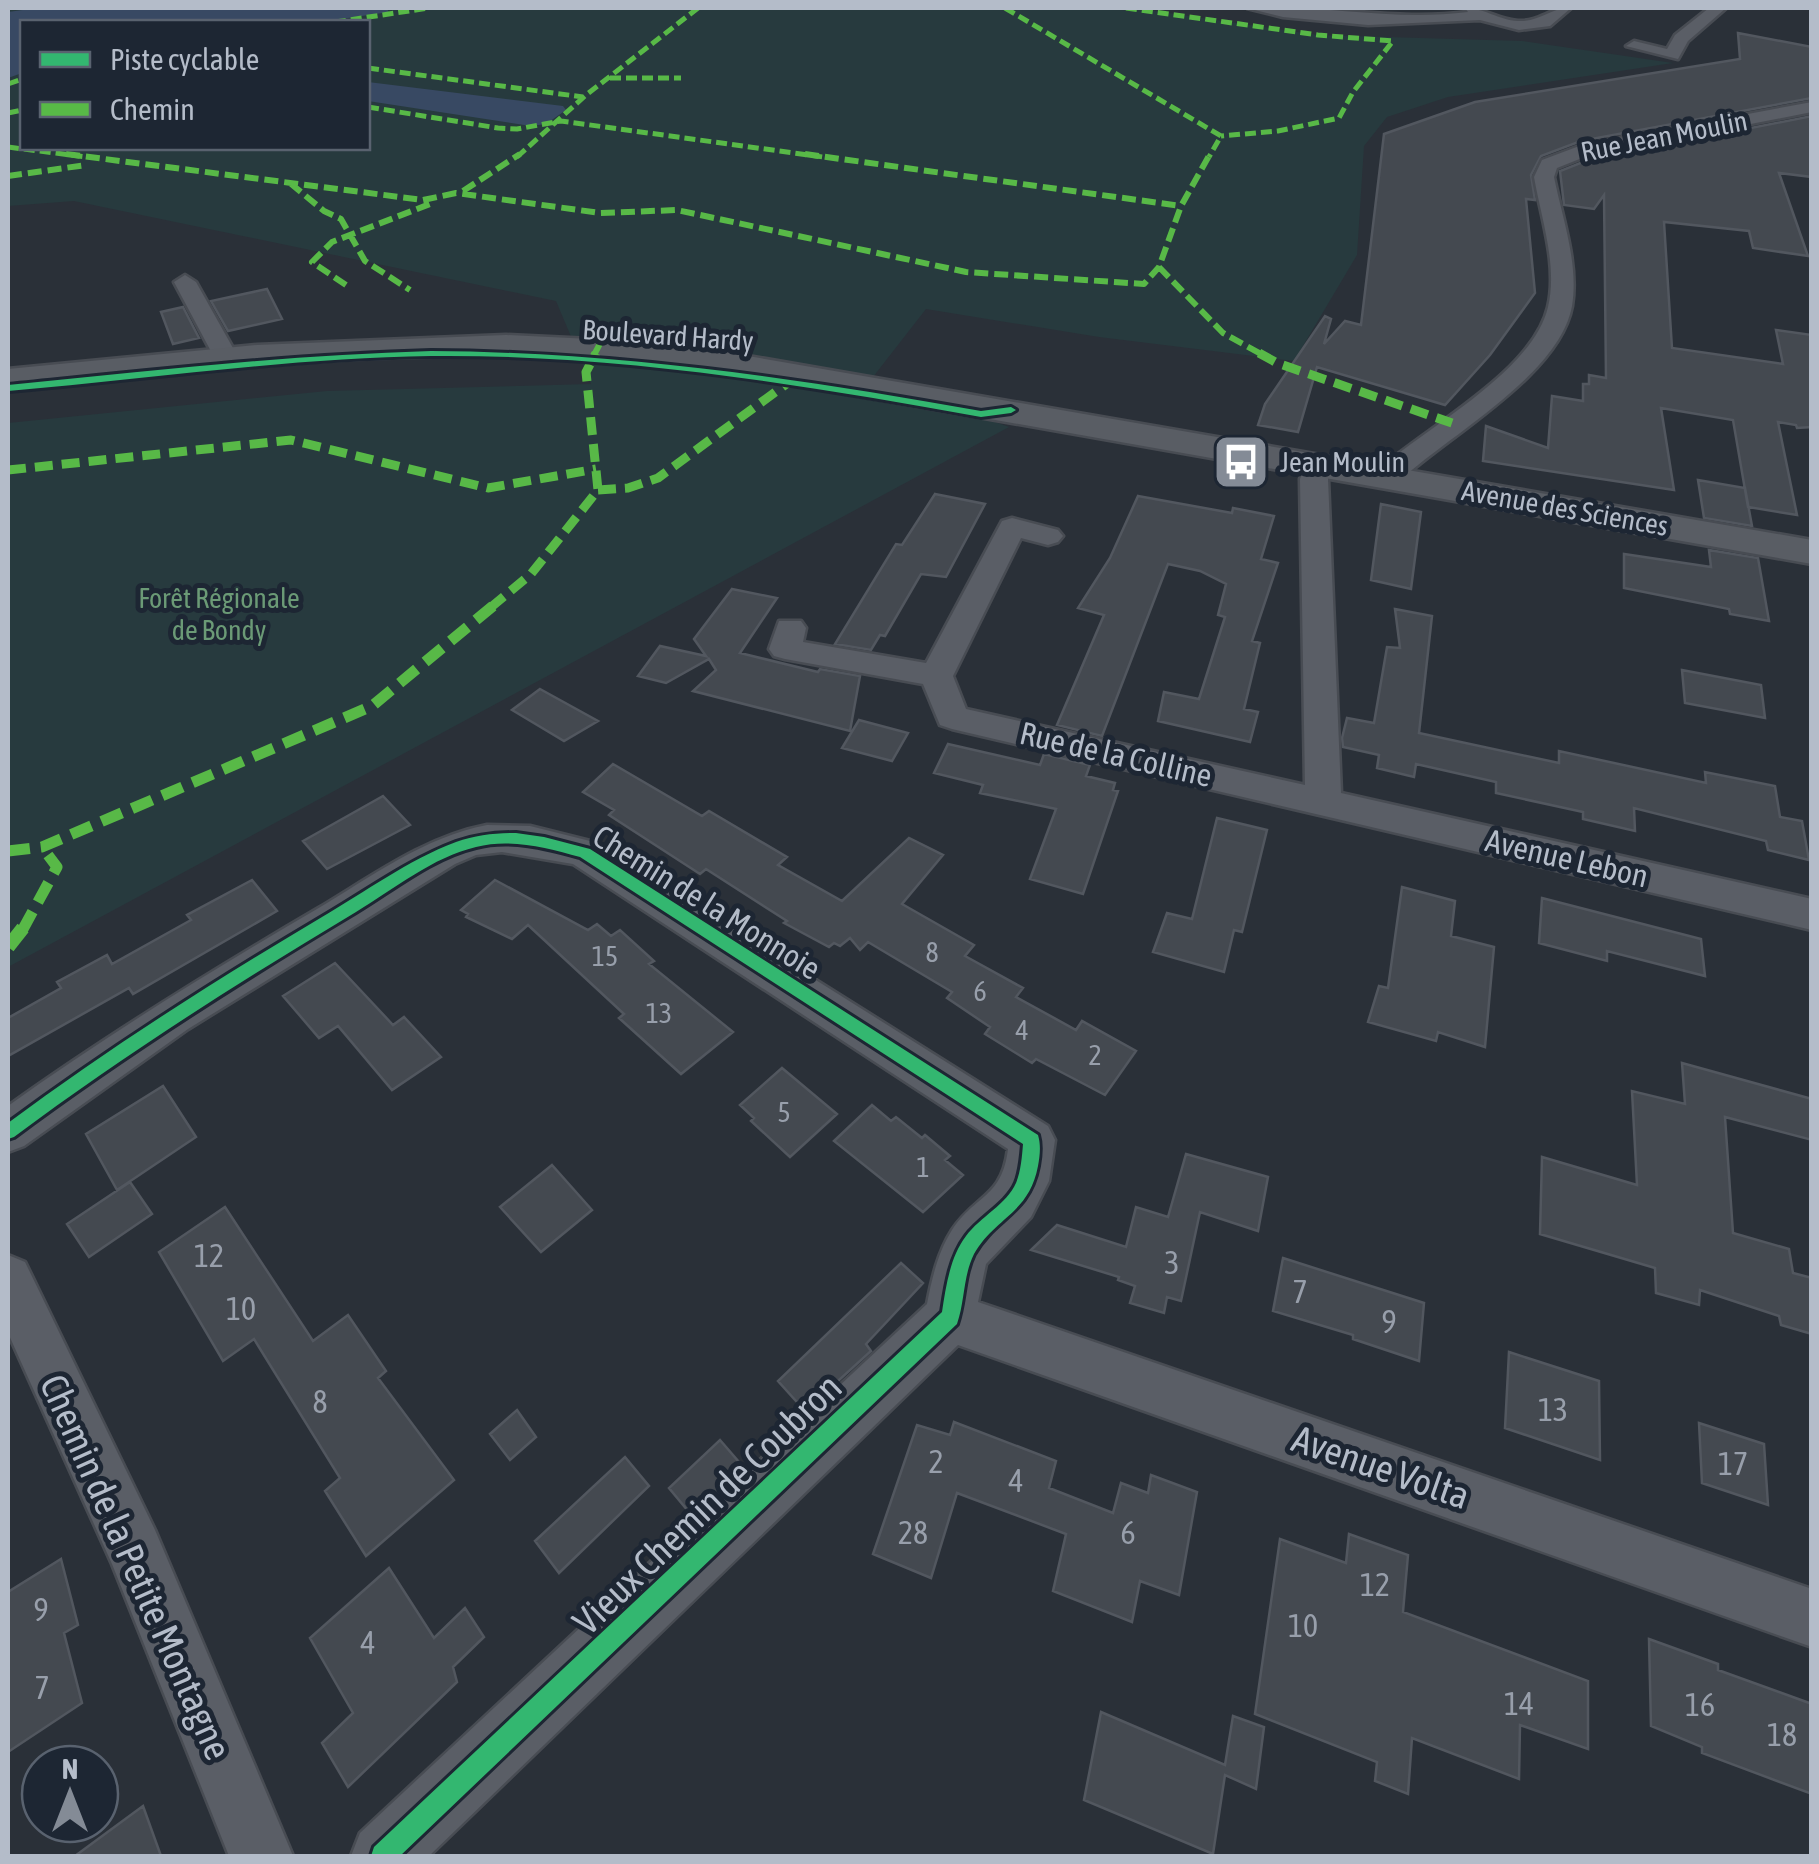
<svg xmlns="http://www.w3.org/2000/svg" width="1819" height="1864" font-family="'Asap Condensed',sans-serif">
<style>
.green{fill:#273a3e;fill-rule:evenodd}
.water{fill:#384963}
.building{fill:#444950;stroke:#52575f;stroke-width:2.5}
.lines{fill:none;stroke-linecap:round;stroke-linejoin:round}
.street-casing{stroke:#484c53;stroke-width:5}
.secondary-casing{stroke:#484c53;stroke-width:5}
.street{fill:#5a5e66;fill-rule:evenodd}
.secondary{fill:#595d64;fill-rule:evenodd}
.quiet-far4{stroke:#58b947;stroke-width:5;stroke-dasharray:11 5;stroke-linecap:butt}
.quiet-far3{stroke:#58b947;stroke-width:6;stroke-dasharray:14 6;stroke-linecap:butt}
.quiet-far2{stroke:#58b947;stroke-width:9;stroke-dasharray:18 9;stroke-linecap:butt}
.quiet-far1{stroke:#58b947;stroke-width:11;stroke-dasharray:22 11;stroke-linecap:butt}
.quiet{stroke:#58b947;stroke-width:14;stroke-dasharray:29 14;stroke-linecap:butt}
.cycleway-casing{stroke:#1d2633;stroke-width:6}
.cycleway{fill:#33b770;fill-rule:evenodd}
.labels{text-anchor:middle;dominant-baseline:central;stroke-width:10;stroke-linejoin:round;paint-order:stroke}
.far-street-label{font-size:28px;fill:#b4bcc9;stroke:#1d2633}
.far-poi-label{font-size:28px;fill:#b4bcc9;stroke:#1d2633;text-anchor:start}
.far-park-label{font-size:28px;fill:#6b9a76;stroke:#1d2633}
.number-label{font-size:28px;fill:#989fab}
.street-label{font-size:32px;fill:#b4bcc9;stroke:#1d2633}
.near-number-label{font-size:32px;fill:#989fab}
.near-street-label{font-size:38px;fill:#b4bcc9;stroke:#1d2633}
</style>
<rect width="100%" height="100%" fill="#2a3038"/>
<path class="green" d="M8 8H1135L1318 35 1522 41 1673 63 1448 97 1387 117 1364 146 1357 255 1294 361 1099 337 926 309 873 377 1009 427 8 967V423L327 391 591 384 556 301 74 201 8 206ZM22 22H368V148H22Z"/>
<path class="water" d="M37 8H386L389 12 321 22H22V73L8 78V12Z
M368 82 563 106 566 110 546 124 531 126 368 101Z"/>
<path class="building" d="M1738 33 1812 47V98L1581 141 1541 156 1531 175 1535 200 1526 199 1535 293 1490 355 1445 405 1317 367 1298 432 1258 425 1265 404 1325 316 1331 319 1324 344 1345 321 1361 325 1384 134 1475 102 1740 59Z
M1812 116V177L1779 173 1808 256 1753 248 1749 231 1664 222 1672 348 1783 364 1776 330 1812 335V427L1797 428 1796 425 1778 422 1797 515 1748 507 1733 420 1661 408 1674 490 1483 461 1486 426 1548 448 1552 396 1583 401V384H1589V375L1606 378 1604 195 1594 209 1564 205 1560 171 1588 160Z
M267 289 282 319 228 331 211 301Z
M183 307 199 338 173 344 161 312Z
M1698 480 1745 488 1752 526 1704 518Z
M935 494 985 504 946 577 921 574 885 636 880 635 871 650 835 644 896 544 902 545Z
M1138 496 1232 513 1233 508 1274 516 1261 559 1278 563 1252 641 1260 643 1244 709 1258 712 1250 742 1158 721 1164 692 1199 699 1225 617 1218 615 1226 584 1200 571 1168 564 1102 736 1057 725 1104 615 1078 608 1110 558Z
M1381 504 1421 512 1411 589 1371 580Z
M1709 550 1758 558 1769 621 1730 614 1729 609 1624 588V554L1711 567Z
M732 589 777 598 740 653 818 672 820 669 860 676 850 731 693 691 716 670 709 659 666 683 638 676 660 646 706 656 694 639Z
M1395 609 1432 616 1419 733 1559 763V751L1706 783 1705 772 1775 786 1780 817 1802 821 1809 860 1768 850 1766 841 1634 808 1635 831 1583 819V812L1496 793V782L1416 764 1414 777 1377 768 1379 755 1343 747 1342 738 1347 718 1374 723 1387 647 1400 648Z
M1682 670 1761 685 1765 718 1685 703Z
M540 689 598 721 564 741 512 710Z
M859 720 908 733 892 761 842 748Z
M948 744 1040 765 1044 754 1090 765 1086 776 1115 783 1113 790 1118 791 1083 894 1030 879 1056 809 980 793 983 785 934 773Z
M613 764 702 816 709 811 787 857 778 865 842 901 909 838 943 855 902 904 974 945 965 956 1023 988 1016 997 1076 1030 1082 1021 1136 1051 1105 1095 1036 1059 1032 1063 985 1034 990 1027 947 998 952 992 868 942 860 950 850 938 840 946 834 943 829 947 784 923 787 921 706 869 700 874 609 815 614 810 583 792Z
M383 796 410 825 327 869 303 841Z
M1217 818 1267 830 1242 932 1234 930 1224 972 1153 952 1167 913 1192 919Z
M252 880 277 911 133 994 129 988 8 1056V1018L61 988 57 982 107 955 112 964 191 920 187 915Z
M495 880 588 930 597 924 611 936 620 930 654 961 649 964 733 1032 681 1074 619 1018 624 1014 528 925 512 939 466 917 468 914 461 910Z
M1402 887 1455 901 1451 936 1494 947 1485 1047 1438 1032 1436 1041 1368 1022 1379 986 1388 988Z
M1542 898 1701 939 1705 976 1607 951V961L1539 943Z
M335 963 393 1025 404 1017 441 1057 392 1090 338 1026 319 1038 283 996Z
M1682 1063 1812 1099V1140L1725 1117 1733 1233 1789 1249 1793 1273 1812 1278V1334L1781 1325 1779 1316 1700 1290 1699 1305 1656 1293 1655 1268 1540 1234 1542 1157 1637 1185 1632 1091 1685 1104Z
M782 1068 837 1114 790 1157 751 1121 754 1118 740 1105Z
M163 1086 196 1137 117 1190 86 1134Z
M872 1105 891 1121 896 1117 922 1138 925 1135 950 1156 945 1160 963 1175 923 1212 834 1141Z
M1186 1154 1268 1177 1258 1231 1200 1212 1181 1301 1167 1297 1164 1313 1130 1303 1135 1286 1118 1280 1119 1277 1031 1250 1057 1225 1126 1247 1136 1207 1168 1217Z
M552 1165 592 1210 541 1252 500 1207Z
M130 1182 152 1214 89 1257 67 1224Z
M225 1207 313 1341 348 1315 386 1371 378 1378 454 1480 366 1556 325 1491 340 1478 254 1339 223 1361 159 1252Z
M1283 1258 1424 1303 1419 1361 1353 1339V1335L1273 1311Z
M901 1263 923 1283 866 1344 871 1351 805 1411 778 1381Z
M1509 1352 1599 1381 1600 1460 1505 1428Z
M517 1410 536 1437 510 1460 490 1434Z
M954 1422 1056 1461 1049 1488 1113 1513 1121 1483 1148 1493 1151 1475 1197 1492 1179 1595 1140 1581 1132 1622 1053 1591 1066 1534 957 1493 931 1578 873 1554 917 1425 950 1435Z
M1699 1423 1764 1444 1768 1505 1702 1483Z
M720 1440 745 1469 693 1517 669 1488Z
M625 1457 649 1486 559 1573 535 1541Z
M1349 1534 1408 1555 1403 1612 1588 1681V1749L1520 1725 1519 1779 1412 1738 1408 1794 1375 1781 1377 1762 1255 1714 1280 1539 1346 1563Z
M61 1559 78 1625 64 1633 82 1703 8 1752V1592Z
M389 1568 434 1638 465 1608 484 1637 453 1667 457 1682 348 1787 322 1743 353 1713 310 1638Z
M1649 1639 1718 1664V1670L1812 1704V1794L1702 1753V1747L1651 1726Z
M1101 1712 1225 1765 1233 1716 1264 1727 1256 1789 1225 1775 1213 1854 1084 1800Z
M143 1806 161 1856H75Z"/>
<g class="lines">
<g class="street-casing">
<path id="street" d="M1247 8C1321 3 1390 22 1468 12L1465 8C1485 8 1498 20 1518 21 1540 22 1551 7 1571 8L1550 26 1519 30 1480 20 1368 25 1283 17Z
M1709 8H1726L1688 41 1678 59 1626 46 1634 41 1667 49 1675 35Z
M1812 102V112L1587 156 1557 168 1554 177C1562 217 1579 264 1572 306 1559 376 1447 436 1397 483H1377L1373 477 1377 471C1425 428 1533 372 1548 307 1558 266 1541 217 1534 177L1542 160 1582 145Z
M185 275 196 282 238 357 235 362 226 364 214 357 174 282Z
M1318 458 1332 466 1328 479 1341 793 1812 899V930L952 729 940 725 923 684 785 659 774 656 769 649 779 621H801L806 628 803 642 926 663 1002 521 1012 518 1058 530 1063 536 1058 542 1048 545 1021 538 953 676 966 709 1305 785 1300 479 1308 460Z
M487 825 530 826 598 843 1048 1126 1055 1140 1049 1181 1031 1217 986 1264 978 1302 1812 1589V1647L958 1345 429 1856H351L360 1833 927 1304C932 1278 938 1252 952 1230 976 1194 1002 1198 1008 1149L573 864 502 852 476 855 455 864 188 1029 24 1146 8 1152V1106C107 1035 211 971 317 909 371 877 424 837 487 825Z
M8 1255 25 1262 155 1530 293 1856H229L112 1564 8 1333Z"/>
</g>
<g class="secondary-casing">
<path id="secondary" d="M506 335 673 343 1812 540V564L673 363C561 356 448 353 336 360 226 367 117 380 8 389V369L257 345Z"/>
</g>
<use href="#street" class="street"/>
<use href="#secondary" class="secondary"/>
<path class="quiet-far4" d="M1005 8 1221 136 1209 157
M1126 8 1318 35 1393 41 1353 92 1339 118 1278 131 1221 136
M335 22 429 8
M368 68 583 97
M610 78H681
M8 84 22 79
M368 107 498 128 517 129 561 121 823 157
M8 113 22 110
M8 147 86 157
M517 157 586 95 698 8"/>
<path class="quiet-far3" d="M66 154 423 200 456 193 600 213 677 210 966 272 1144 284 1159 267 1181 206 1210 154
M805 154 1181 206
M8 176 86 165
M290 183 324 211 341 219 365 261 410 290
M463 191 520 154
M1159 267 1223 333 1263 355
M346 285 312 262 332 242 435 202
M594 355 604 336"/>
<path class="quiet-far2" d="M1259 353 1277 363 1452 423
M8 470 291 440 488 488 596 469
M598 490 628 488 658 478 789 382
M490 608 531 574 598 490 586 372 596 353"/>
<path class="quiet-far1" d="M8 851 42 847 372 706 493 606
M22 931 57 867 42 847"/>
<path class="quiet" d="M8 947 23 928"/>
<g class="cycleway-casing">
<path id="cycleway" d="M431 351C617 352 798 378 981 411L1011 407 1016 410 1011 413 981 417C799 384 616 354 431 356 289 358 149 379 8 391V385C149 371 289 355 431 351Z
M516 833 544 837 590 849 1038 1135C1041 1145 1040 1155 1038 1166 1029 1214 995 1217 974 1254 963 1276 965 1301 957 1324L400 1856H371L374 1847 942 1312C946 1286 950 1257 966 1236 980 1217 1007 1204 1016 1183 1021 1171 1022 1156 1023 1144L580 857C547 848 511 838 476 847 433 857 394 889 356 912 239 982 124 1055 14 1137L8 1139V1123C109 1048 214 981 322 917 365 892 408 860 456 842 476 835 495 833 516 833Z"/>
</g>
<use href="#cycleway" class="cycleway"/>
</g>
<defs>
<g id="bus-square" transform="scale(2.875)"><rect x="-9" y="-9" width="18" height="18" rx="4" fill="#848b96" stroke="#1d2633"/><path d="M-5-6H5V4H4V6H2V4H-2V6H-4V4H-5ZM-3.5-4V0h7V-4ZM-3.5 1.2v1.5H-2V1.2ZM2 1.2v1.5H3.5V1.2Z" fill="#fff"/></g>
</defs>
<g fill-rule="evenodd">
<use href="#bus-square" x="1241" y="462"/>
</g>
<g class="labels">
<g class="far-street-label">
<text transform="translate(1664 136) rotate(-11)">Rue Jean Moulin</text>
<text transform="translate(668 335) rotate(4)">Boulevard Hardy</text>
<text transform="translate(1565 508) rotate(10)">Avenue des Sciences</text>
</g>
<g class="far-poi-label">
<text x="1280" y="462">Jean Moulin</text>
</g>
<g class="far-park-label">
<text x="219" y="598">Forêt Régionale<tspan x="219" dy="32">de Bondy</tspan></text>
</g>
<g class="number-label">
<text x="932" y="952">8</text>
<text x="605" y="956">15</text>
<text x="980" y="991">6</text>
<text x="659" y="1013">13</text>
<text x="1022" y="1030">4</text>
<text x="1095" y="1055">2</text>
<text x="784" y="1112">5</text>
<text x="923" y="1167">1</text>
</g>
<g class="street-label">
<text transform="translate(1116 754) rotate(13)">Rue de la Colline</text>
<text transform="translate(1567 858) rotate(13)">Avenue Lebon</text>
<text transform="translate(707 902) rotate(32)">Chemin de la Monnoie</text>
</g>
<g class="near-number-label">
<text x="209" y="1255">12</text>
<text x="1172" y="1262">3</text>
<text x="1300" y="1291">7</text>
<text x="241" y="1308">10</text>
<text x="1389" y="1321">9</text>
<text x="320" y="1401">8</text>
<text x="1553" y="1409">13</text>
<text x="936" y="1461">2</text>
<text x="1733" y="1463">17</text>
<text x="1016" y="1480">4</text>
<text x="913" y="1532">28</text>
<text x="1128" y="1532">6</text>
<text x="1375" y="1584">12</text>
<text x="41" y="1609">9</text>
<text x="1303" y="1625">10</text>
<text x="368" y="1642">4</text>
<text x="42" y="1687">7</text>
<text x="1519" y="1703">14</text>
<text x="1700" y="1704">16</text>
<text x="1782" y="1734">18</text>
</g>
<g class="near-street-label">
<text transform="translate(1381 1467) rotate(19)">Avenue Volta</text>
<text transform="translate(707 1504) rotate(-44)">Vieux Chemin de Coubron</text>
<text transform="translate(136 1567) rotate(66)">Chemin de la Petite Montagne</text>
</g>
</g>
<rect width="1819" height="1864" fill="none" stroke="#b4bcc9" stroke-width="20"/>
<rect x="20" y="20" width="350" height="130" fill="#1d2633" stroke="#59626f" stroke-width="2.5"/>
<rect x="40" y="52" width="50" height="15" fill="#33b770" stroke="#59626f" stroke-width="2.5"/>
<text x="110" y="70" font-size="30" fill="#b4bcc9">Piste cyclable</text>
<rect x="40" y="102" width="50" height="15" fill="#58b947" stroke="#59626f" stroke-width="2.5"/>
<text x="110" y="120" font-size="30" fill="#b4bcc9">Chemin</text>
<g transform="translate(70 1794)"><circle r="48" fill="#1d2633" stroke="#59626f" stroke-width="2.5"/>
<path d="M0-8L18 38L0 25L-18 38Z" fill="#848b96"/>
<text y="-15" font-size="28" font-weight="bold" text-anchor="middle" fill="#b4bcc9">N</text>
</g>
</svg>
